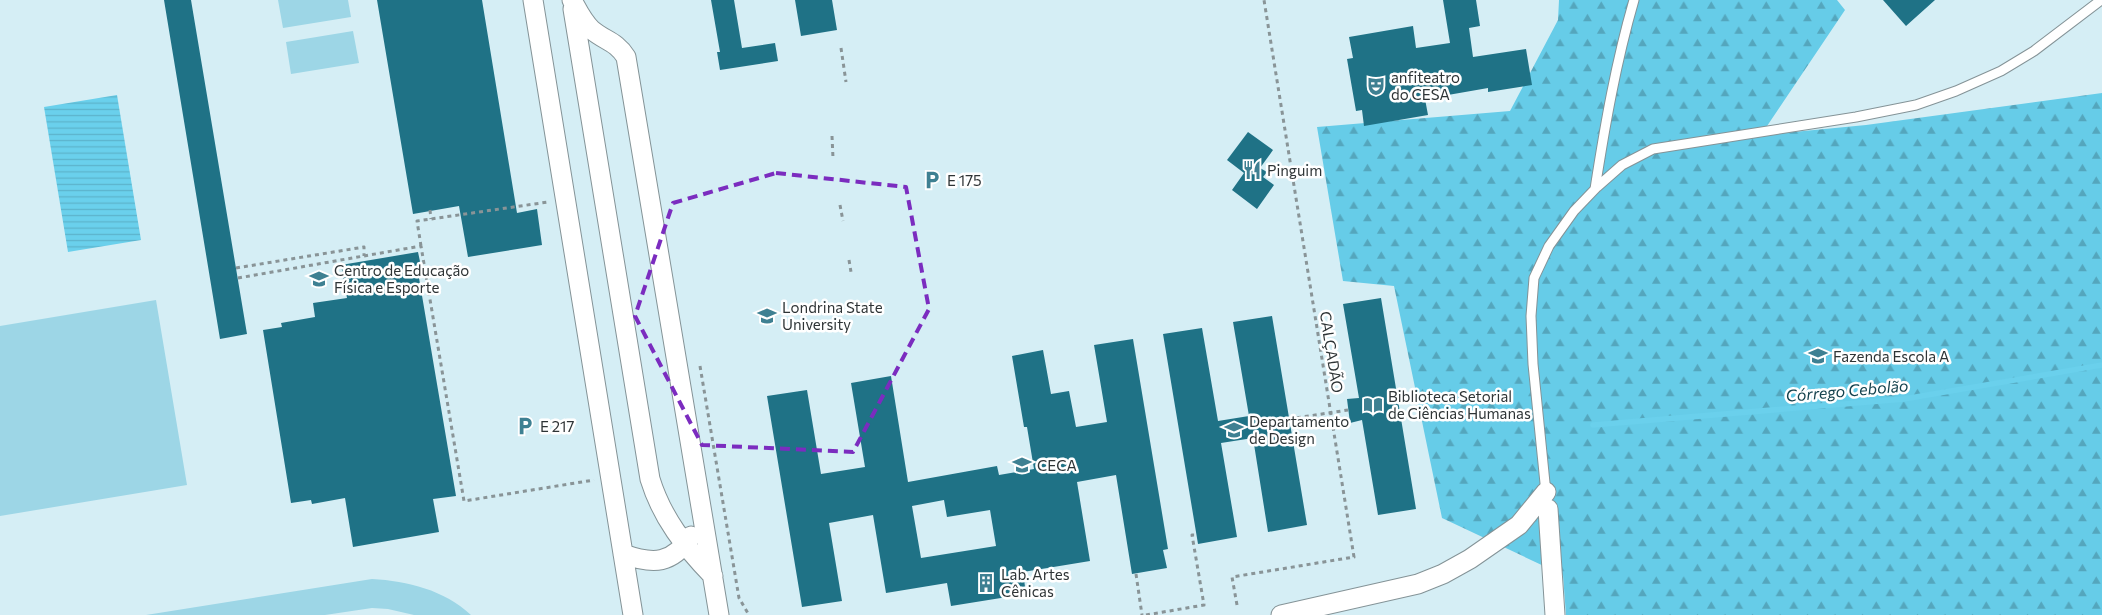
<svg xmlns="http://www.w3.org/2000/svg" width="2102" height="615" font-family="Commissioner,sans-serif">
<style>
.built{fill:#d5eef5}
.forest{fill:url(#forest-firs)}
.green{fill:#9dd6e6}
.water{fill:url(#water-rules)}
.lines{fill:none;stroke-linecap:round;stroke-linejoin:round}
.stream{stroke:#6ad0ec;stroke-width:5.5}
.building{fill:#1f7286;fill-rule:evenodd}
.lane-casing{stroke:#849397;stroke-width:11}
.street-casing{stroke:#849397;stroke-width:21}
.path{stroke:#899497;stroke-width:3;stroke-dasharray:4 4;stroke-linecap:butt}
.lane{stroke:#fff;stroke-width:9}
.street{stroke:#fff;stroke-width:19}
.marked{fill:none;stroke:#7b2cbf;stroke-width:4;stroke-dasharray:10 6;stroke-linejoin:round}
.labels{text-anchor:middle;dominant-baseline:central;stroke-width:5;stroke-linejoin:round;paint-order:stroke}
.poi-label{font-size:15px;fill:#2e3436;stroke:#fff;text-anchor:start}
.street-label{font-size:15px;fill:#2e3436;stroke:#fff}
.water-label{font-size:16px;font-style:italic;fill:#13414d;stroke:#fff}
</style>
<defs>
<pattern id="forest-firs" width="22" height="20" patternUnits="userSpaceOnUse" patternTransform="scale(1.25)"><rect width="22" height="20" fill="#66cce8"/><path d="M5 1l3.5 6h-7zM16 11l3.5 6h-7z" fill="#54a6bd"/></pattern>
<pattern id="water-rules" width="6" height="5" patternUnits="userSpaceOnUse" patternTransform="scale(1.25)"><rect width="6" height="5" fill="#6ad0ec"/><path d="M0 2.5h6" fill="none" stroke="#5cb3cb"/></pattern>
</defs>
<rect width="100%" height="100%" fill="#e8f8fd"/>
<path class="built" d="M0 0H2102V615H0Z"/>
<path class="forest" d="M1559 0H1837L1845 10 1761 135 1866 125 2102 93V615H1566L1563 575 1442 518 1394 286 1343 281 1317 127 1510 111 1558 20Z"/>
<path class="green" d="M278 0H348L351 17 283 28Z
M353 31 359 63 291 74 286 42Z
M156 300 187 485 0 516V326Z
M372 579C408 581 444 590 471 615H414L388 609 372 608 325 615H146Z"/>
<path class="water" d="M117 95 141 240 68 252 44 107Z"/>
<g class="lines">
<path class="stream" d="M1593 425 1904 399 2102 365"/>
</g>
<path class="building" d="M164 0H191L247 334 220 339Z
M377 0H482L517 213 537 209 542 245 468 257 459 206 413 214Z
M711 0H734L742 48 775 43 778 61 720 70 717 52H720Z
M795 0H832L837 30 801 36Z
M1443 0H1476L1480 26 1469 28 1473 57 1526 49 1532 85 1488 92V88L1425 99 1428 115 1364 126 1362 110 1356 111 1347 59 1353 58 1349 37 1413 26 1416 48 1450 43Z
M1883 0H1935L1906 26Z
M1248 132 1273 150 1260 168 1267 172 1263 177 1274 185 1257 209 1232 190 1244 173 1227 160Z
M418 252 422 271 418 272 456 496 433 499 439 532 353 547 345 498 312 504 311 500 291 503 263 330 282 327 281 323 315 317 313 303 347 298 341 265Z
M1381 298 1416 509 1378 515 1362 420 1350 423 1347 399 1359 398 1343 304Z
M1272 316 1307 525 1268 532 1253 438 1221 443 1237 537 1198 544 1163 334 1202 328 1218 421 1249 416 1233 322Z
M1133 339 1168 549 1163 550 1167 568 1132 574 1116 475 1077 482 1090 561 1023 572 1026 594 951 606 947 583 886 593 873 515 829 523 842 601 802 607 767 396 807 390 821 474 865 467 851 383 891 376 908 482 997 466 999 475 1034 469 1027 427H1024L1012 356 1043 350 1051 394 1069 391 1076 427 1107 422 1094 345ZM944 500 947 517 990 510 996 546 921 558 912 506Z"/>
<g class="lines">
<g class="lane-casing">
<path id="lane" d="M1595 189C1605 125 1616 62 1634 0
M1546 493 1533 364 1531 316 1534 278 1549 246 1574 211 1597 187 1622 165 1653 149 1856 117 1916 105 1956 91 2001 71 2034 51 2101 0"/>
</g>
<g class="street-casing">
<path id="street" d="M533 0 633 615
M572 0C578 11 583 22 592 30 605 41 616 41 626 57L719 615
M573 9 650 479C662 518 685 547 713 576
M1548 509 1555 615
M623 554C654 565 672 564 691 536
M1281 615 1418 584 1443 574 1470 559 1519 525 1546 492"/>
</g>
<path class="path" d="M841 48 846 82
M832 136 833 158
M840 205 843 221
M430 210 431 219
M421 246 417 221 548 202
M849 260 851 272
M236 268 364 247V256
M238 278 421 246 464 501 594 480
M700 366 739 598 749 615
M1289 419 1348 410
M1136 574 1142 615
M1237 605 1232 577 1354 557 1264 0
M1146 615 1204 605 1192 535H1197"/>
<use href="#lane" class="lane"/>
<use href="#street" class="street"/>
</g>
<path class="marked" d="M776 173 906 187 929 309 853 452 702 445 635 316 673 203Z"/>
<defs>
<g id="theatre-bare" transform="scale(1.5)"><path d="M-5-5.5Q0-4 5-5.5V0Q5 5 0 6Q-5 5-5 0ZM-3.3-2.5H-1v1.5H-3.3ZM1-2.5H3.3v1.5H1ZM-2.8 1Q0 5.5 2.8 1Z" fill="#3e8092" stroke="#fff" stroke-width="2.5" paint-order="stroke"/></g>
<g id="restaurant-bare" transform="scale(1.5)"><path d="M-5-6h1v4h1v-4h1v4h1v-4h1v5L-1.5 .5V6h-2V.5L-5-1ZM5-6V6H3V1.5H1.5Q1.5-4 5-6Z" fill="#3e8092" stroke="#fff" stroke-width="2.5" paint-order="stroke"/></g>
<g id="parking-bare" transform="scale(1.5)"><path d="M-3.5-5.5H1a3.5 3.5 0 0 1 0 7H-1V5.5H-3.5ZM-1-3.4V-.6H.8a1.4 1.4 0 0 0 0-2.8Z" fill="#3e8092" stroke="#fff" stroke-width="2.5" paint-order="stroke"/></g>
<g id="university-bare" transform="scale(1.5)"><path d="M0-5L7-2L0 1L-7-2ZM-4 1L0 2.5L4 1V4Q0 6-4 4Z" fill="#3e8092" stroke="#fff" stroke-width="2.5" paint-order="stroke"/></g>
<g id="library-bare" transform="scale(1.5)"><path d="M-6-4Q-3-5.5-.7-3.5V5Q-3 3-6 4ZM6-4Q3-5.5 .7-3.5V5Q3 3 6 4Z" fill="#3e8092" stroke="#fff" stroke-width="2.5" paint-order="stroke"/></g>
<g id="building-bare" transform="scale(1.5)"><path d="M-4-6H4V6H1V3H-1V6H-4ZM-2.5-4.3h1.7v1.8h-1.7ZM.8-4.3h1.7v1.8H.8ZM-2.5-1h1.7V.8h-1.7ZM.8-1h1.7V.8H.8Z" fill="#3e8092" stroke="#fff" stroke-width="2.5" paint-order="stroke"/></g>
</defs>
<g fill-rule="evenodd">
<use href="#theatre-bare" x="1376" y="86"/>
<use href="#restaurant-bare" x="1252" y="170"/>
<use href="#parking-bare" x="932" y="180"/>
<use href="#university-bare" x="319" y="279"/>
<use href="#university-bare" x="767" y="316"/>
<use href="#university-bare" x="1818" y="356"/>
<use href="#library-bare" x="1373" y="405"/>
<use href="#parking-bare" x="525" y="426"/>
<use href="#university-bare" x="1234" y="430"/>
<use href="#university-bare" x="1022" y="465"/>
<use href="#building-bare" x="986" y="583"/>
</g>
<g class="labels">
<g class="poi-label">
<text x="1391" y="77">anfiteatro<tspan x="1391" dy="17">do CESA</tspan></text>
<text x="1267" y="170">Pinguim</text>
<text x="947" y="180">E 175</text>
<text x="334" y="270">Centro de Educação<tspan x="334" dy="17">Física e Esporte</tspan></text>
<text x="782" y="307">Londrina State<tspan x="782" dy="17">University</tspan></text>
<text x="1833" y="356">Fazenda Escola A</text>
<text x="1388" y="396">Biblioteca Setorial<tspan x="1388" dy="17">de Ciências Humanas</tspan></text>
<text x="1249" y="421">Departamento<tspan x="1249" dy="17">de Design</tspan></text>
<text x="540" y="426">E 217</text>
<text x="1037" y="465">CECA</text>
<text x="1001" y="574">Lab. Artes<tspan x="1001" dy="17">Cênicas</tspan></text>
</g>
<g class="street-label">
<text transform="translate(1332 352) rotate(81)">CALÇADÃO</text>
</g>
<g class="water-label">
<text transform="translate(1847 390) rotate(-5)">Córrego Cebolão</text>
</g>
</g>
</svg>
